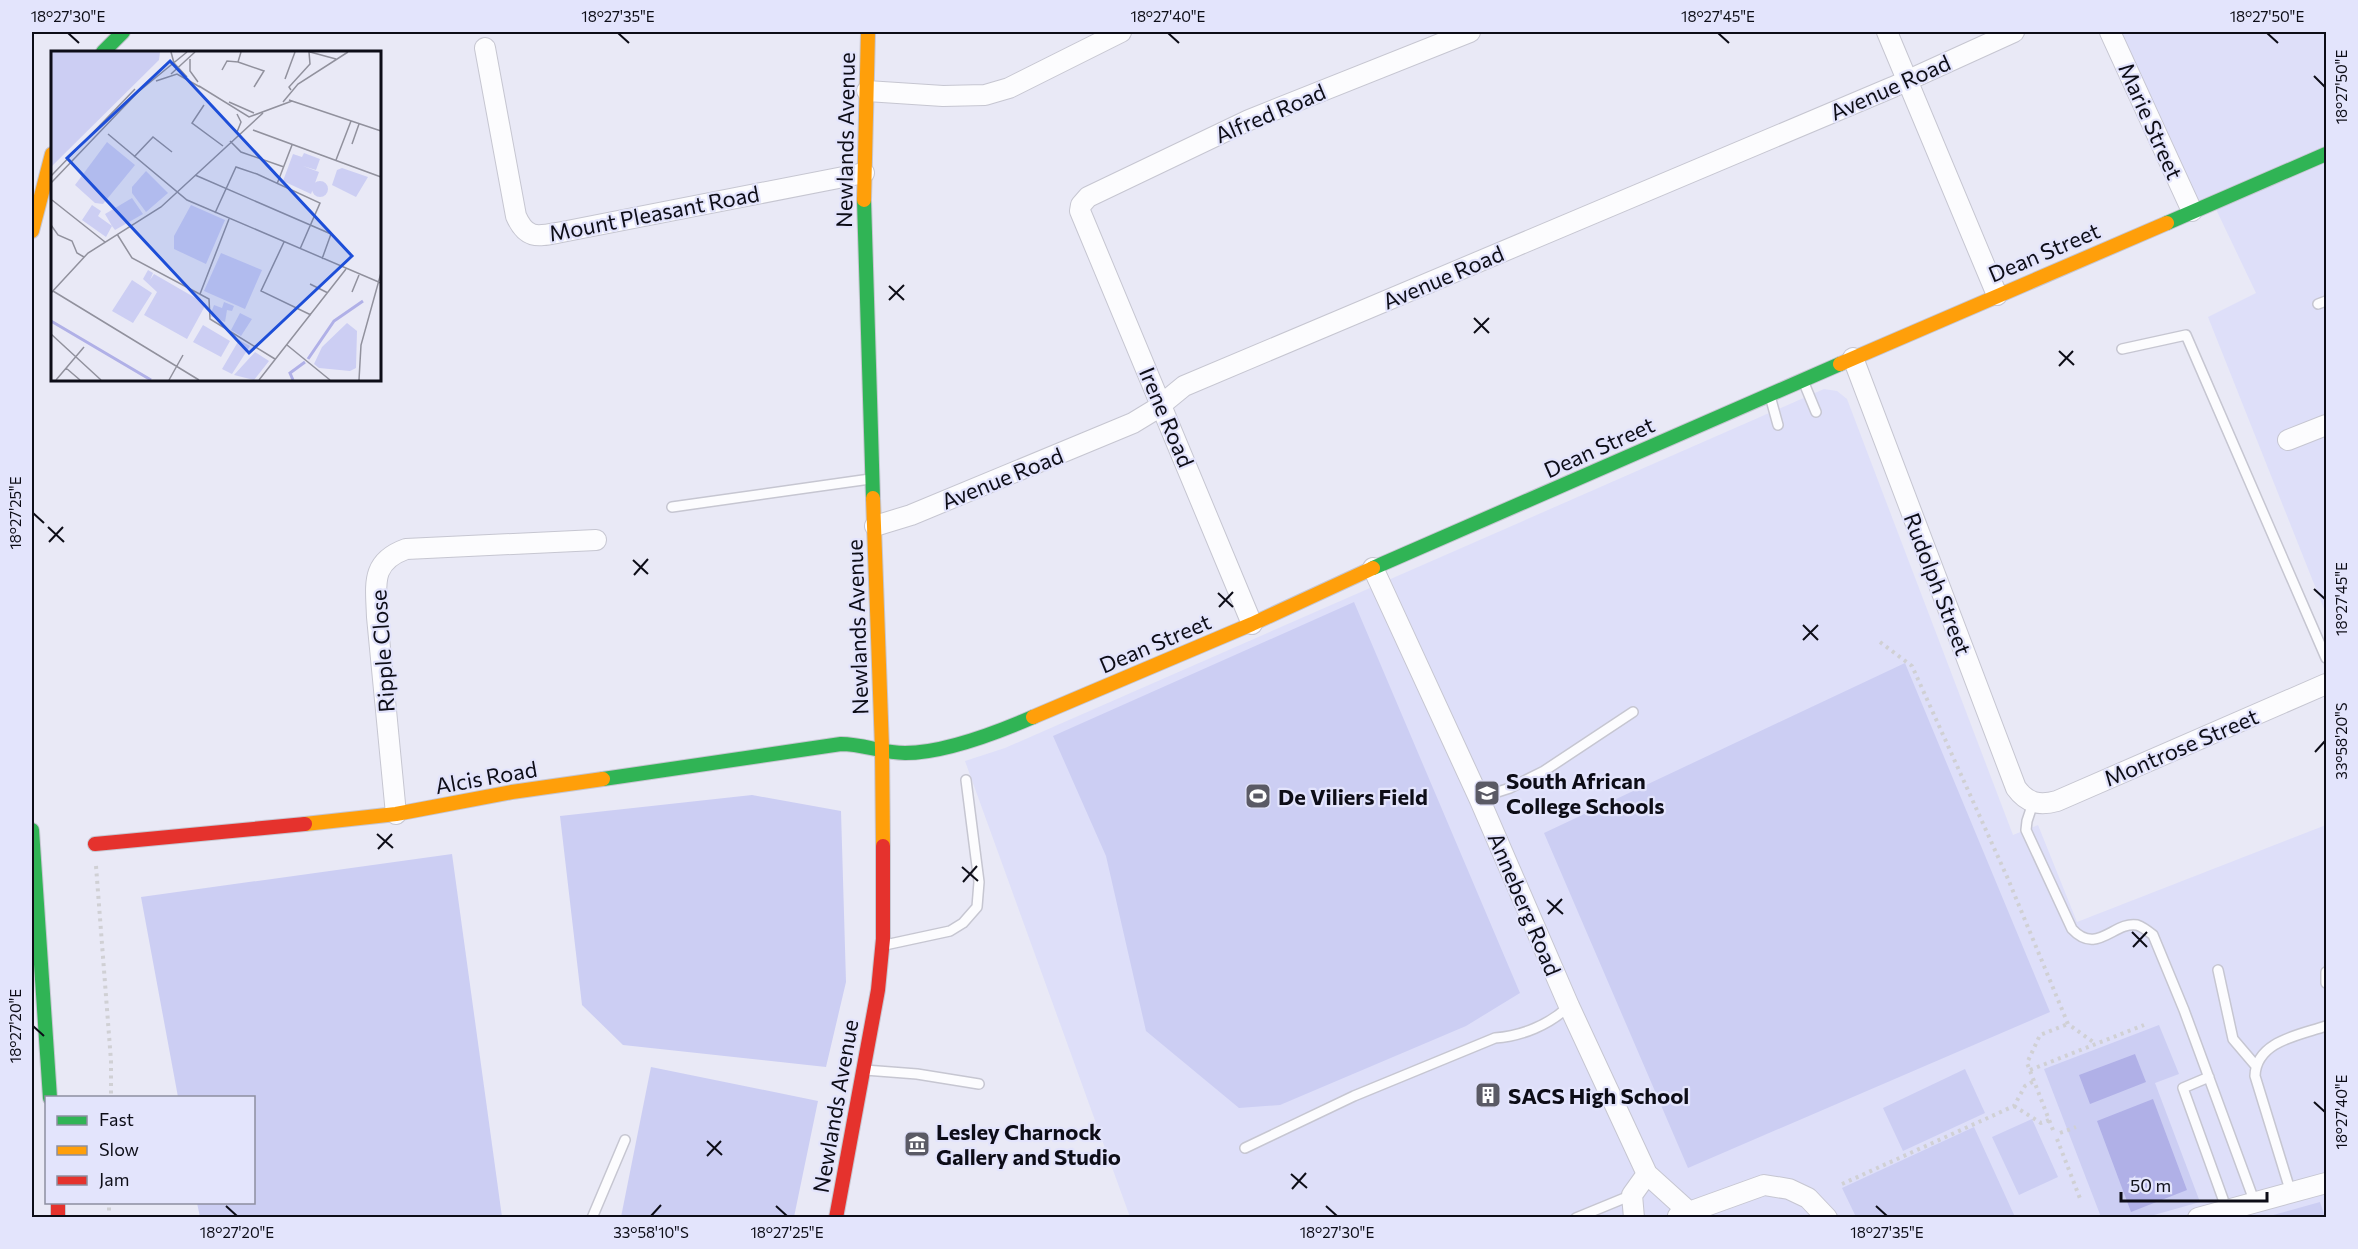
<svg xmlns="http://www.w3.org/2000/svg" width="2358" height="1249" font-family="Commissioner,sans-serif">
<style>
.built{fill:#dedff9}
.green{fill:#cccef3}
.water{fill:#b0b0e7}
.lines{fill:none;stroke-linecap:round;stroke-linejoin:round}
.lane-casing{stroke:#c6c6d1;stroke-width:12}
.street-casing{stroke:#c6c6d1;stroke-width:22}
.fast-casing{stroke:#c6c6d1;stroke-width:16}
.slow-casing{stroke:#c6c6d1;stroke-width:16}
.jam-casing{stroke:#c6c6d1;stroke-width:16}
.path{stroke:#d0d0d4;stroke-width:4;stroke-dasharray:3 4.5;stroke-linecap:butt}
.lane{stroke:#fcfcfe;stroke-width:9}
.street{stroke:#fcfcfe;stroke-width:20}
.fast{stroke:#30b455;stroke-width:14}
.slow{stroke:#ff9f0a;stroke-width:14}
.jam{stroke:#e5322d;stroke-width:14}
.ticks{fill:none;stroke:#0d0d17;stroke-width:2}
.labels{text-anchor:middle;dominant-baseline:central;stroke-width:4.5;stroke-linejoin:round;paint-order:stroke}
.street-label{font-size:22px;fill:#0d0d17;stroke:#e3e4fc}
.poi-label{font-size:22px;font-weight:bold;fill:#0d0d17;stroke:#e3e4fc;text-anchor:start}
.inset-river{fill:none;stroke:#b0b0e7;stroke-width:3}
.inset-road{fill:none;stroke:#91919d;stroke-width:1.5}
.view{fill:#1d4ed8;fill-opacity:0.15;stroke:#1d4ed8;stroke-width:3}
.inset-edge{fill:none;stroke:#0d0d17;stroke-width:3}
.neatline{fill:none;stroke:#0d0d17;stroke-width:2}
.ticks-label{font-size:15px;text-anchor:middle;fill:#0d0d17}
</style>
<rect width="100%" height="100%" fill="#e9e9f6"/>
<path class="built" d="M2110 32H2326V614L2208 317 2256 293 2213 203 2192 211Z
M1824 389 1837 391 1847 399 2013 835 2038 825 2077 922 2326 825V1217H1130L965 761 1005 748Z"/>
<path class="green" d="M1354 602 1520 993 1466 1026 1280 1105 1239 1108 1146 1031 1106 856 1053 736Z
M1905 663 2050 1012 1688 1168 1544 833Z
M752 795 841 811 846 982 826 1067 623 1045 582 1005 560 816Z
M452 854 502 1217H200L197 1203 254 1202V1098L178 1097 141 897Z
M2159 1025 2179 1074 2155 1083 2200 1202 2147 1217H2101L2044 1069Z
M651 1067 818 1101 794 1217H621Z
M1965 1069 1985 1113 1903 1151 1883 1108Z
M2032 1119 2058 1177 2019 1195 1992 1137Z
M1974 1127 2015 1217H1856L1842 1188Z
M2320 1202 2325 1217H2266Z"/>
<path class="water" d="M2135 1054 2146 1082 2090 1104 2079 1075Z
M2153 1099 2187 1190 2131 1212 2097 1121Z"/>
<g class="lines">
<g class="lane-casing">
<path id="lane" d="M2318 304 2326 301
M2122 349 2186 335 2326 658
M1804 383 1816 412
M1770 396 1778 425
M672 507 870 479
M1479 798 1510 788 1544 771 1633 712
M2033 803 2027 821 2026 830 2072 929C2097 956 2114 921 2137 925 2143 927 2148 931 2153 935L2184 1010 2255 1203
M885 945 950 931 963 923 977 907 979 882 966 780
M2218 970 2233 1039 2256 1066
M2326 972V983
M865 1070 917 1074 979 1084
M2209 1077 2183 1088 2223 1199 2225 1210
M1245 1148 1354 1096 1495 1038C1522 1036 1549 1025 1569 1006
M2291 1193 2255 1076C2256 1041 2300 1035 2326 1026
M592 1218 625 1140
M1576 1218 1632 1195"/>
</g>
<g class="street-casing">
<path id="street" d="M1887 32 1997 295
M2110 32 2192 211
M485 48 516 216C527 241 539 236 562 232L864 173
M867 91 943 96 985 95 1009 88 1121 32
M1853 358 2016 788C2027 803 2039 806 2057 801L2326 684
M2288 440 2326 425
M875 526 911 515 1133 423 1156 409 1184 386 1893 87 2014 32
M1373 568 1479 798 1569 1006 1647 1174 1689 1212
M1252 624 1080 211 1081 205 1088 197 1249 120 1470 32
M396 814 377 617C376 585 370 562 406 549L596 540
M1678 1216 1764 1185 1789 1189 1808 1198 1827 1218
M1634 1218 1632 1195 1647 1174
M2198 1218 2326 1183"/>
</g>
<g class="fast-casing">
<path id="fast" d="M103 52 123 32
M864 200 873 498
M2167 223 2326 154
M1373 568 1840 364
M603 779 841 744C863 744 883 753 905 753 945 753 996 733 1033 717
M32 830 50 1098"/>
</g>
<g class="slow-casing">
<path id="slow" d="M864 200 868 32
M32 231 52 154
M1840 364 2167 223
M873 498 882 748 883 846
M1033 717 1252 624 1373 568
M305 824 396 814 512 792 603 779"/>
</g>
<g class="jam-casing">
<path id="jam" d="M95 844 305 824
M58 1202V1218
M836 1218 878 990 883 939V846"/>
</g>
<path class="path" d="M1880 642 1912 666 2008 879 2068 1024 2096 1044
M96 866 111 1061V1098
M2030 1070 2144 1025
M2014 1106 2041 1123 2049 1120
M2053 1130 2027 1063 2040 1035 2068 1024
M2060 1133 2076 1127
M2057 1139 2081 1201
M1842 1184 2014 1106 2025 1086 2034 1081
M109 1218V1202"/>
<use href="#lane" class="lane"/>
<use href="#street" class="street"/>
<use href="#fast" class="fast"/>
<use href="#slow" class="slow"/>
<use href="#jam" class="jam"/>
</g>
<path class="ticks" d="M68 33 79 43M618 33 629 43M1168 33 1179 43M1718 33 1729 43M2267 33 2278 43M2314 76 2325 87M889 286 904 300M889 300 904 285M1474 318 1489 333M1474 333 1489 318M2059 351 2074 365M2059 366 2073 351M33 513 44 523M48 527 64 542M49 542 63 527M633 560 648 574M634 575 648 559M2314 589 2325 599M1218 593 1233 607M1219 607 1233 592M1803 625 1818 640M1803 640 1818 625M2315 752 2325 741M377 834 393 848M378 849 392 834M962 867 978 881M963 882 977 866M1547 900 1563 914M1548 914 1562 899M2132 932 2147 947M2133 947 2147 932M33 1026 44 1036M2314 1102 2325 1112M707 1141 722 1155M707 1156 721 1141M1291 1174 1307 1188M1292 1189 1306 1173M226 1206 237 1216M776 1206 787 1216M1326 1206 1337 1216M1876 1206 1887 1216M651 1216 661 1205"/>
<defs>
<g id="school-square" transform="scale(1.35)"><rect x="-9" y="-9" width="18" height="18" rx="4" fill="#5a5a65" stroke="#e3e4fc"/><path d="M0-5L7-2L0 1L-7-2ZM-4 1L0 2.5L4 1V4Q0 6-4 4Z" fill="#fff"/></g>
<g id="stadium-square" transform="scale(1.35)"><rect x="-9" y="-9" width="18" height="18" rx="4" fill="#5a5a65" stroke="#e3e4fc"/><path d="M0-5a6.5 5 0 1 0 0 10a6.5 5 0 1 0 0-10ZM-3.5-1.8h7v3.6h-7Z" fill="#fff"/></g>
<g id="building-square" transform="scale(1.35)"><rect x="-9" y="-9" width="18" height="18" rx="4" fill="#5a5a65" stroke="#e3e4fc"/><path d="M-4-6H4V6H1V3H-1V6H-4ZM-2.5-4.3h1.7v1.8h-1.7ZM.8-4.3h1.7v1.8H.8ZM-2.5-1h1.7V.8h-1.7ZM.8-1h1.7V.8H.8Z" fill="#fff"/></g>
<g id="museum-square" transform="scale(1.35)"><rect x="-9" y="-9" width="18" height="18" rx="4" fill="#5a5a65" stroke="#e3e4fc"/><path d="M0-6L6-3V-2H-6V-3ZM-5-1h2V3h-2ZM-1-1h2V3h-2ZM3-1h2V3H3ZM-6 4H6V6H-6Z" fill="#fff"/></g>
</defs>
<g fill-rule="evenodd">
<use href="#school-square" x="1487" y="793"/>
<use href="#stadium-square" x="1258" y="796"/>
<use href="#building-square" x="1488" y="1095"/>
<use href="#museum-square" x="917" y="1144"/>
</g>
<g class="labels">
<g class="street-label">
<text transform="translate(1890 87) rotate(-24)">Avenue Road</text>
<text transform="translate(1270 113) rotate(-23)">Alfred Road</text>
<text transform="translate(2151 121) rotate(66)">Marie Street</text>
<text transform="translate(845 140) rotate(-89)">Newlands Avenue</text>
<text transform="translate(654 213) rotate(-11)">Mount Pleasant Road</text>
<text transform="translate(2044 252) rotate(-23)">Dean Street</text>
<text transform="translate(1443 277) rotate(-23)">Avenue Road</text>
<text transform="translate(1167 417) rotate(67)">Irene Road</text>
<text transform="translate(1599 447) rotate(-24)">Dean Street</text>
<text transform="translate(1002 478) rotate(-22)">Avenue Road</text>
<text transform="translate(1938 584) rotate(69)">Rudolph Street</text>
<text transform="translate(857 627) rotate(-92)">Newlands Avenue</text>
<text transform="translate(1155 643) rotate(-23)">Dean Street</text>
<text transform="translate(382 651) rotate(-94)">Ripple Close</text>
<text transform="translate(2181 747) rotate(-23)">Montrose Street</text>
<text transform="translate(486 777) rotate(-10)">Alcis Road</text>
<text transform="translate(1525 904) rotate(67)">Anneberg Road</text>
<text transform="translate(835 1106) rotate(-80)">Newlands Avenue</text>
</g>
<g class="poi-label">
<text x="1506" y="780">South African<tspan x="1506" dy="25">College Schools</tspan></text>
<text x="1278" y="796">De Viliers Field</text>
<text x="1508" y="1095">SACS High School</text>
<text x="936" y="1131">Lesley Charnock<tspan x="936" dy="25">Gallery and Studio</tspan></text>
</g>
</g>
<g transform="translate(51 51)">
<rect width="330" height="330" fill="#e9e9f6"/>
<path d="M0 1H109L108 9 0 116ZM56 91 84 114 52 153 44 152 24 134ZM253 102 269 108 265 119 252 115 268 121 260 143 232 130 242 103 251 106ZM291 117 317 126 305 146 281 134 286 119ZM95 120 117 142 95 161 81 142V136ZM261 138a8 8 0 1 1 16 0a8 8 0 1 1-16 0ZM81 147 92 163 64 179 61 175 55 186 31 169 41 154 50 160 47 165 61 175 54 163ZM140 154 174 169 155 213 123 198V185ZM170 202 211 219 194 258 153 240ZM97 219 102 222 99 229 103 223 155 253 136 288 93 264 106 241 92 228ZM81 229 101 242 82 272 61 260ZM173 251 183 255 181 260 176 259 174 271 159 265 163 254 171 257ZM189 262 201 268 190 285 180 279ZM296 272 306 280 305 317 299 320 268 317 263 313 271 296ZM152 274 179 290 170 306 142 291ZM188 289 199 295 181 323 171 318ZM204 301 218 310 203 329 183 324Z" fill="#cccef3"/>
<path class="inset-river" d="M0 270 100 329M257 308 283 270 312 250M242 329 239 322 254 311"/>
<path class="inset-road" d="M120 1 123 12 136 26M259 1 285 8M139 8V20L147 31M187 11 213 20 203 36M171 19 176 10 187 11 190 1M120 23 144 1M234 28 244 1M105 30 126 23 149 36M148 35 198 66 241 50M240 39 238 36 259 13 258 1M238 49 330 80M178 51 203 62M232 51 247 33 297 1M153 54 141 72 172 95M186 63 190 71 186 81M202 79 330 126M57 83 136 149 330 232M179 90 190 101 233 116M301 93 308 73M83 106 102 86 121 101M285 109 300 70M144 124 280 183 271 208M0 125 84 38M0 132 87 41 136 1M226 133 241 94M1 149 54 191M164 162 185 116 206 123 269 152 249 198M0 174 7 184 21 190 26 202 33 206M66 183 81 207 158 248 159 268 224 308M233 191 210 240 260 264M259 233 277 242M2 240 148 329M301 241 308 224M0 242 37 202 110 156 212 62M149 243 178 168M0 283 50 329M236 294 279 329M15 317 29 329M5 329 33 296M118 329 132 304M208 329 295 218M308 329 310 294 330 222"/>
<path class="view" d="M119 10 301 205 198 302 16 107Z"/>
<rect width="330" height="330" class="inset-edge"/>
</g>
<rect width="2358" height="1249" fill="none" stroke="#e3e4fc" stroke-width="66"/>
<rect x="45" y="1096" width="210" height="108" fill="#e3e4fc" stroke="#8d8ea0" stroke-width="1.5"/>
<rect x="57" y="1116" width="30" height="9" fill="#30b455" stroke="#8d8ea0" stroke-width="1.5"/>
<text x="99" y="1126" font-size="18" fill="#0d0d17">Fast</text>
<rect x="57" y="1146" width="30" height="9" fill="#ff9f0a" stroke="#8d8ea0" stroke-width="1.5"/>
<text x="99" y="1156" font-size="18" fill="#0d0d17">Slow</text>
<rect x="57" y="1176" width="30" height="9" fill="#e5322d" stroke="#8d8ea0" stroke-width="1.5"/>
<text x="99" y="1186" font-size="18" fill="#0d0d17">Jam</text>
<path d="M2121 1192v9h146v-9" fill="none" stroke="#0d0d17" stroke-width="3"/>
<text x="2130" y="1192" font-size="18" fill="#0d0d17" stroke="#e3e4fc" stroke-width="4.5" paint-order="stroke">50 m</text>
<rect x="33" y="33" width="2292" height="1183" class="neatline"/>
<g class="ticks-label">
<text x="68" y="22">18°27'30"E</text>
<text x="618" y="22">18°27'35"E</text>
<text x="1168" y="22">18°27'40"E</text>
<text x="1718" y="22">18°27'45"E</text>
<text x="2267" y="22">18°27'50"E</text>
<text transform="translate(2342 87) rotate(-90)" y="5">18°27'50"E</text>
<text transform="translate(16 513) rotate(-90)" y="5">18°27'25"E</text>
<text transform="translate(2342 599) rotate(-90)" y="5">18°27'45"E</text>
<text transform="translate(2342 741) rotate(-90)" y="5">33°58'20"S</text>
<text transform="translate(16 1026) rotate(-90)" y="5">18°27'20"E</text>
<text transform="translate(2342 1112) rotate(-90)" y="5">18°27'40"E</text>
<text x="237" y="1238">18°27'20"E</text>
<text x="651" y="1238">33°58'10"S</text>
<text x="787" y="1238">18°27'25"E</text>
<text x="1337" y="1238">18°27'30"E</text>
<text x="1887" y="1238">18°27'35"E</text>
</g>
</svg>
